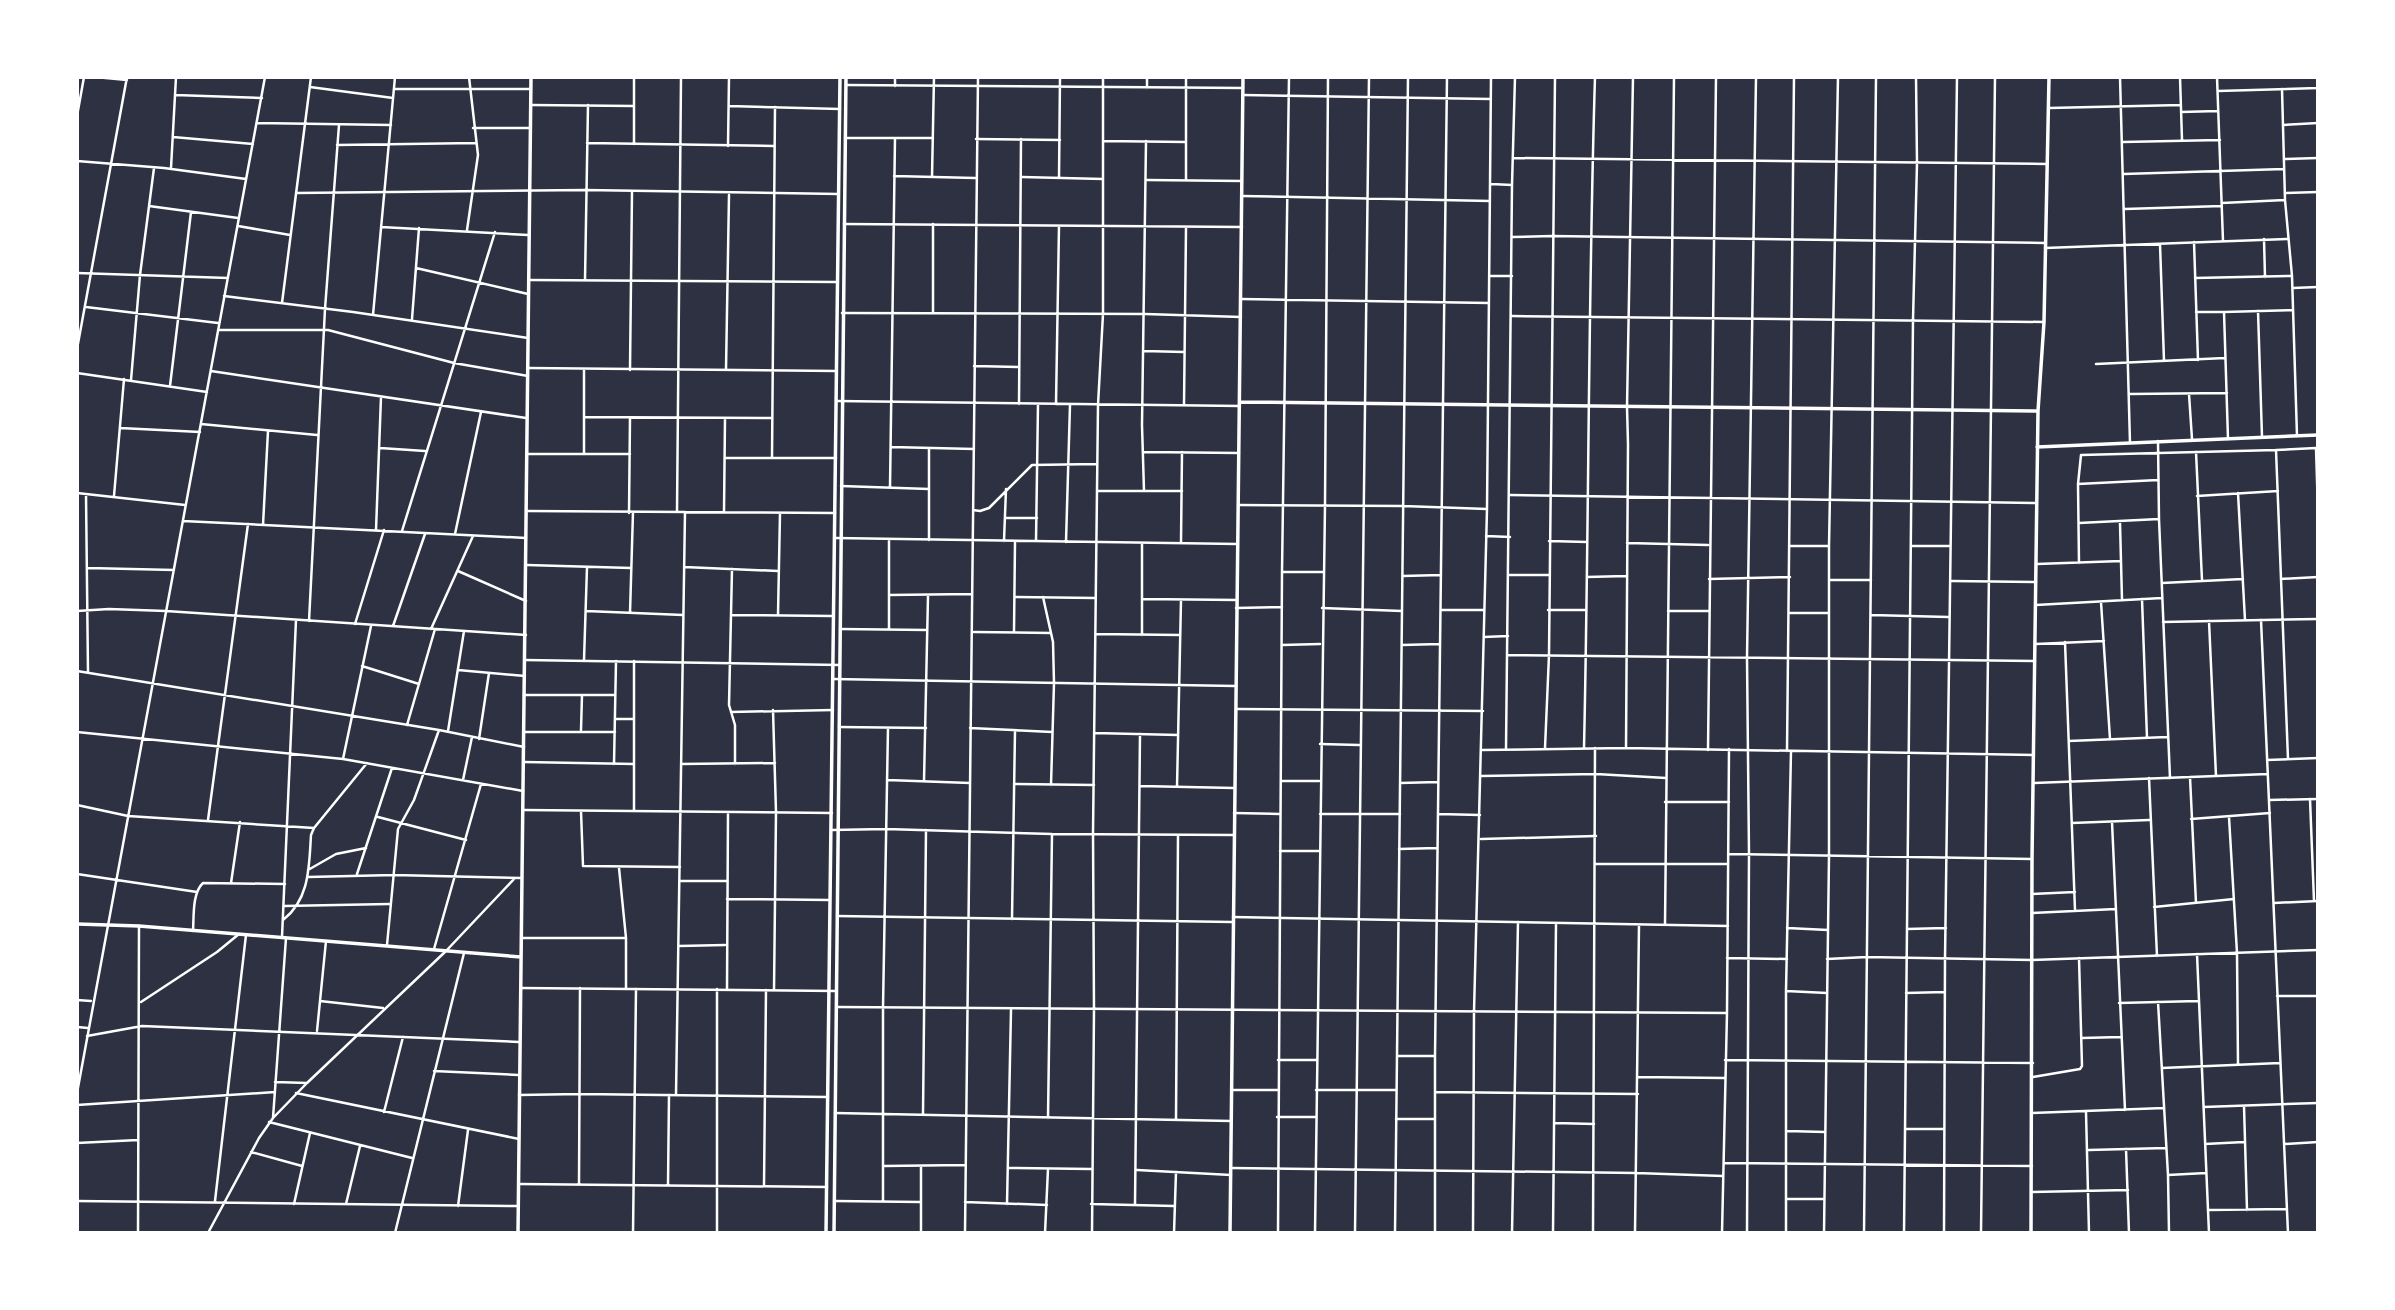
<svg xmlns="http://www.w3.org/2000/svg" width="2395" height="1310" font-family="Karla,sans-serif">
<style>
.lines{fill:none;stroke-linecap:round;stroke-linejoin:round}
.minor{stroke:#fff;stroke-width:2.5}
.tertiary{stroke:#fff;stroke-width:3.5}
.secondary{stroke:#fff;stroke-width:3.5}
</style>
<rect width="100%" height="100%" fill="#2d3142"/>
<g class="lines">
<path class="minor" d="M95 77 127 80
M2120 77 2130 443
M2180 77 2182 140
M2217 77 2223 241
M2318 77V88
M847 85 1243 88
M895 86V77
M310 87 393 98
M1147 88V77
M394 89H531
M2282 89 2285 200 2292 276 2297 436
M2218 91 2318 88
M175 95 262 98
M1243 95 1491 99
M531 105 634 106
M729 106 840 109
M2049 108 2181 105
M2181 112 2218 111
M77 116 84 77
M257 123 391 125
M2283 125 2318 123
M473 128H529
M173 137 253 144
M845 138H933
M976 139 1060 140
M1103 141 1186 142
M2123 142 2220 140
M587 143 774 146
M634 144V77
M337 145 476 143
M728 146 729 77
M1513 158 2047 164
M2284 159 2318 158
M77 161 164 168 246 179
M171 168 176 77
M2124 174 2284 169
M894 176 975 178
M932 177 934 77
M1022 177 1103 179
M1059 178 1060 77
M1147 180 1242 181
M1186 180V77
M1491 184 1512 185
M296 193 585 190 838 194
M2286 193 2318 192
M1242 196 1490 201
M2222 203 2285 200
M149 206 238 218
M2125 209 2222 206
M844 224 1242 227
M238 226 290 235
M381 227 528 235
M467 230 478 155 469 77
M1513 237 1552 236 2045 243
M2264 239 2265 277
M2194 242 2198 360
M2160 244 2164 361
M2045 248 2287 239
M416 268 528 294
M77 273 228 278
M1489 276H1512
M2195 278 2292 276
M529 280 837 282
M585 280 588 105
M2293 288 2318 287
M224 296 353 312 528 338
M1241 299 1489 303
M282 303 311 77
M86 307 218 323
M2258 311 2262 437
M933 312V224
M2196 312H2224L2228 439
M2224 312 2293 310
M842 313 1145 314 1241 317
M373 315 395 77
M1512 316 2044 322
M412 319 419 228
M218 330H328L454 363 528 376
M77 349 127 77
M1144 351 1184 352
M2096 364 2225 358
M974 366 1019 367
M528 368 836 371
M630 370 632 192
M726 370 729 195
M211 371 526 418
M77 373 207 392
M131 380 140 275 154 168
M170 386 191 212
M2130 394 2227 393
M2189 394 2192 439
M837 401 1240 406
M1019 404 1021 139
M1056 404 1059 226
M1184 405 1186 228
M584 417 772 418
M201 424 317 435
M120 428 200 432
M2158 441 2159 519 2170 778
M891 447 974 449
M380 448 425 451
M2318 448H2316L2318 512
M1144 452 1239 453
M2196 452 2202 580
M584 453V369
M528 454H630
M725 458H836
M772 458 775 107
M2078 484 2158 480
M841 486 929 489
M890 487 895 138
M1098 491H1182
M1144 491 1142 425 1146 141
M77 493 185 505
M2238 493 2245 620
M86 494 88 672
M1510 495 2036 503
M114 496 124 379
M2197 496 2278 491
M1239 505 1403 506 1487 509
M973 510 980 511 989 508 1032 465 1097 464
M527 511 835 513
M677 512 681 77
M724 512 725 418
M629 513 630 418
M1005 518H1037
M183 521 526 538
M2079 523 2159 519
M2120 523 2122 600
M263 525 268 431
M376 530 381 397
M402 531 495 232
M455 534 481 412
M1486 536 1510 537
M835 538 1237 544
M929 540V448
M1004 541 1006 489
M1036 541 1038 404
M1549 541 1587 542
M1066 542 1070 405
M1181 542 1182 452
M1627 543 1708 545
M1790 546H1829
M1911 546H1950
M2079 563 2078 484 2081 455 2276 450
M2037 564 2121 561
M527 565 631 568
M684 567 778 571
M88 568 174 570
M732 569 729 705 735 725V764
M458 571 526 601
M1282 572H1323
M1509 575H1548
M1403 576 1441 575
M1587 577 1626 576
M1709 579 1790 577
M2281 579 2318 577
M1829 580H1871
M1952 581 2036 582
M2162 583 2243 579
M889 595 972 594
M1015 597 1095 598
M1043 597 1053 642 1054 683 1051 785
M1142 599 1237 600
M2142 599 2147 738
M2101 602 2110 739
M2036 605 2162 598
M1236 608 1282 607
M1322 608 1402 611
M1442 610H1484
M1548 610H1586
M77 611 109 609 166 611 526 635
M586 611 683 615
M1668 611H1709
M630 613 633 512
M1789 613H1828
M731 615 832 616
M778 615 780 513
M1871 615 1948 617
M2261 620 2288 1233
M309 621 325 309 339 125
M2209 621 2216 776
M2163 622 2318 619
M355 624 384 530
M393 626 425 534
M431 629 473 536
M840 629 927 630
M889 629V540
M1014 631 1015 542
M974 632 1051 633
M1096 634 1180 635
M1142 635V543
M1484 637 1508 636
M2065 642 2075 910
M2036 644 2104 641
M1282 645 1320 644
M1402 645 1440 644
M1507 655 2035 661
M525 660 840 665
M584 660 587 567
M634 661V811
M362 666 419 684
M458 670 525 676
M77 671 439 730 524 747
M833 679 1235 686
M524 695H615
M1237 709 1483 711
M773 710 776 812 774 990
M731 712 833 710
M615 719H634
M407 725 435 629
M839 727 926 728
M970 728 1052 732
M581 730 582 695
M448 731 464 631
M77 732 343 759 523 791
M524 732H615
M1094 733 1178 735
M479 739 489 673
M2069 741 2167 737
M1320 744 1359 745
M1545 748 1549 655 1555 77
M1584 748C1589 524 1588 301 1595 77
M1626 748 1628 444 1627 407 1633 77
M1506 749 1512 185 1515 77
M1481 750 1626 748 2034 755
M1708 750 1716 77
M1787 751 1794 77
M343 759 371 626
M2288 759 2276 450 2316 448
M2267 760 2318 758
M524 762 634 764
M614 764 616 661
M681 764 775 763
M1481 776 1596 774 1666 778
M2190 777 2196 903
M2149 778 2157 956
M463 780 472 737
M887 780 970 783
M924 781 928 596
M1281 781H1319
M1400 783 1438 782
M2034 783 2268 774
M1014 784 1094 785
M1140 786 1234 788
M1177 787 1181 600
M2310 799 2314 901
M2269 800 2318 799
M1665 802H1729
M77 805 128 816 314 828
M524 810 832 813
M581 811 583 866 680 867
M1234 813 1280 814
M1320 814H1400
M1438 814 1480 815
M378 817 466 840
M2229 817 2237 953 2238 1064
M2191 819 2270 813
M208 820 248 524
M2112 822 2125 1110
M2072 823 2149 820
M832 830 886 829 1052 834 1234 835
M1481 839 1596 836
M1399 849 1437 848
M1280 851H1319
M1728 854 2032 859
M1596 864H1728
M619 868 626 938V989
M308 870 336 854 366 848
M77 874 197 892
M357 874 392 768
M308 877 394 875 521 878
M681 881H726
M231 883 240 822
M2032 894 2075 892
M727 899 829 900
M2274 903 2318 901
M284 906 389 904
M2154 907 2234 899
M2032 913 2116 909
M837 916 1232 922
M1233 917 1728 926
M1012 919 1015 731
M283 920C310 899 309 866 311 835L314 828 367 763
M1665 925 1674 77
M1787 928 1828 930
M1907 929 1946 928
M193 931C194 917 192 893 203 883L285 884
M282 937 296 620
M522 938H626
M387 945 398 829 414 800 439 730
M679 946 725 945
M434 949 481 784
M2197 954 2209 1233
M1727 958 1787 959
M1827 959 1867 957 2032 960 2318 950
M521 988 836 991
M727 989 728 812
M1786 991 1827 993
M1906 993 1945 992
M2277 996H2318
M77 1000 91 1001
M320 1001 383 1008
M141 1002 217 952 239 934
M2158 1002 2168 1175 2169 1233
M2119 1003 2198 1001
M838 1007 1727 1013
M77 1027 88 1028
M317 1031 326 941
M87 1036 142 1026 519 1042
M2082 1038 2121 1037
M1397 1056H1435
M1278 1060H1316
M1725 1060 2033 1063
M2162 1068 2280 1063
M434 1071 518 1075
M1638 1077 1724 1078
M2033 1077 2080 1069 2082 1066 2079 958
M275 1082 307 1083
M1232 1090H1277
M1316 1090H1396
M1435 1092 1638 1094
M77 1093 265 77
M296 1093 519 1139
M519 1095 580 1094 828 1097
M676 1095 685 512
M77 1105 275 1092
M2244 1106 2247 1210
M2204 1107 2318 1103
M384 1112 403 1037
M2086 1112 2089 1233
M835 1113 1231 1121
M2032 1113 2164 1108
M923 1114 926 830
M1277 1117H1315
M273 1118 286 938
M1048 1118 1052 834
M1176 1119 1178 836
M1396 1119H1434
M269 1122 412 1158
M1555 1123 1594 1124
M1906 1129H1944
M1787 1131 1825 1132
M77 1143 138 1140
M2205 1144 2244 1142
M2284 1144 2318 1142
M2126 1149 2129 1233
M2089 1150 2166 1148
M251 1152 302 1166
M1724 1163 2032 1166
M884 1166 965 1165
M1008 1168 1091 1169
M1231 1168 1636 1173 1723 1176
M1137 1170 1231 1175
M2168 1175 2206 1173
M519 1184 827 1187
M579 1184 580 988
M668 1185 669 1095
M764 1186 766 990
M2032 1192 2128 1190
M1786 1199H1824
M77 1201 518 1206
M215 1201 246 935
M835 1201 920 1202
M883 1201V1007L888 728
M965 1202 1047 1205
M294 1204 310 1133
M346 1204 360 1146
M1007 1204 1011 1010
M1091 1204 1174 1206
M1135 1205 1140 734
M458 1206 468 1130
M2209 1210 2286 1209
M138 1233 139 926
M208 1233 259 1138 273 1118 307 1083 446 951 515 878
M395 1233 464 953
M633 1233 636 989
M717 1233V989
M921 1233V1166
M965 1233 978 77
M1045 1233 1048 1169
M1092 1233 1094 1010 1093 833 1098 405 1103 314V77
M1174 1233 1176 1172
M1278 1233 1282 572 1289 77
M1315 1233 1325 505 1328 77
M1355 1233 1369 77
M1395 1233 1408 77
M1435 1233V1056L1447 77
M1473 1233 1474 1012 1487 509 1491 77
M1512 1233 1518 922
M1553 1233 1556 923
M1593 1233 1595 748
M1635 1233 1639 925
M1722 1233 1727 1013 1729 749
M1747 1233 1749 854 1747 658 1756 77
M1786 1233V991L1791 751
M1824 1233 1829 856V546L1838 77
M1864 1233 1876 77
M1904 1233 1913 320 1917 163 1916 77
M1944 1233 1945 959 1957 77
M1981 1233 1995 77"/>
<path class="tertiary" d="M1240 402 2038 411 2044 322 2049 77
M2037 447 2318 435
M77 924 139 926 521 957
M518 1233 531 77
M1230 1233 1243 77
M2031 1233 2032 859 2038 411"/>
<path class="secondary" d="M826 1233 840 77
M834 1233 846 77"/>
</g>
<rect width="2395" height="1310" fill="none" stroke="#ffffff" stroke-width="158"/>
</svg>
